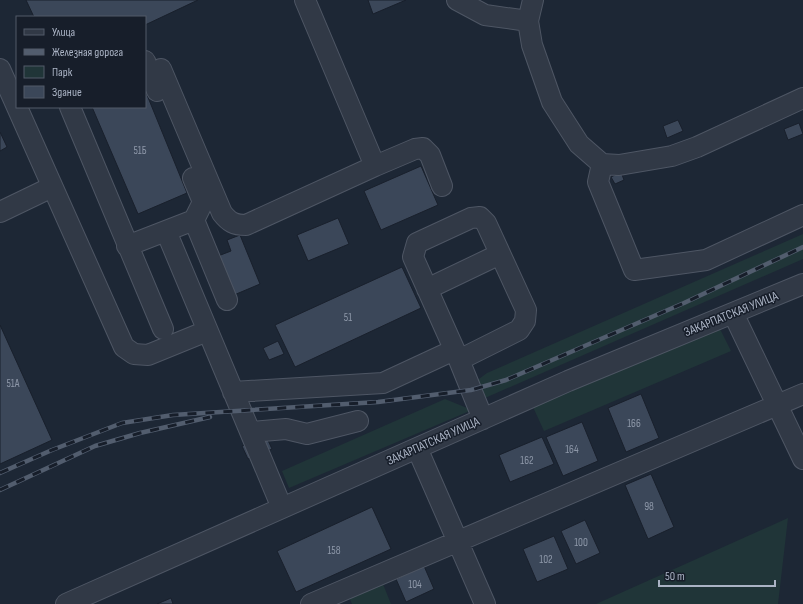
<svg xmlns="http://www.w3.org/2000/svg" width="803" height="604" font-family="'Sofia Sans Condensed',sans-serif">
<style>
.green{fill:#203538}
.building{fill:#3b4759;stroke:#19202c}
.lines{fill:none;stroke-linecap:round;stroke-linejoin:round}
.minor-casing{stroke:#4e5664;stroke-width:22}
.minor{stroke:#313946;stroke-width:20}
.rail-casing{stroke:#525d6e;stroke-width:4.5}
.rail{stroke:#171e2a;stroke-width:3;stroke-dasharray:9;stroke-linecap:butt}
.labels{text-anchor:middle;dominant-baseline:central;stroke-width:3;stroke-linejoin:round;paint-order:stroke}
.number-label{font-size:11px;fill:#8e98a9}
.street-label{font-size:13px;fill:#aab3c4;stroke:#171e2a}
</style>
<rect width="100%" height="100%" fill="#1d2735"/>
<path class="green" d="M803 234V259L485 398 475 382 487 373Z
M719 327 731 351 544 431 533 407Z
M445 399 472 410 289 488 282 471Z
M788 518 778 604H596Z
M383 584 391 604H352L349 597Z"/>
<path class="building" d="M26 0H198L145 25V17H34Z
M368 0H406L373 14Z
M145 90 187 193 138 214 92 107H145Z
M678 120 683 131 667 138 663 126Z
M799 123 803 134 788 140 784 129Z
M0 132 7 147 0 151Z
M421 166 438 205 381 230 364 191Z
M621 172 624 180 615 184 611 177Z
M338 218 349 244 308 261 297 235Z
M240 235 260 284 234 295 218 256 231 251 227 240Z
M402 267 421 308 295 367 275 325Z
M0 325 52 440 0 464Z
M278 341 284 354 269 360 263 348Z
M641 394 659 438 626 452 608 408Z
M582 422 598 461 563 476 546 437Z
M266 436 272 449 248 459 242 446Z
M542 437 554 464 510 482 499 455Z
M651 474 674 527 648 539 625 485Z
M372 507 391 549 296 592 277 551Z
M585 520 600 553 576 564 561 531Z
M554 536 568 569 537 582 523 549Z
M424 566 434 589 406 602 396 579Z
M171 598 173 604H157Z"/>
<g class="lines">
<g class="minor-casing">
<path id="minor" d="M457 0 485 15 528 21
M533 0 528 21 532 45 552 102 579 144 602 164 619 165 672 156 697 147 803 98
M145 61 157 91
M0 69 124 347 134 354 148 355 207 331
M161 69 222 213C229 222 234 225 246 225L375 166 305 0
M70 107 163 329
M602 164 598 182 634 270 706 260 803 215
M375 166 415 149 423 148 430 155 442 186
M0 212 52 187
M194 220 227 300
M166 231 282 508
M127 246 194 220 203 202 193 178
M427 289 500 254
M733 313 803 459
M459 360 519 330 525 321 526 310 486 223 480 217 471 218 417 243 413 257 459 360 483 419
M233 392 383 383 454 350
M251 432 286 429 307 434 358 421
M417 448 485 604
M66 604 568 381 803 284
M311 604 803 394"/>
</g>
<use href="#minor" class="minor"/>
<g class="rail-casing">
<path id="rail" d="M0 473 52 450 122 423 173 415 378 402 471 390 506 380 684 303 803 247
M0 490 95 446 140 433 210 417"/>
</g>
<use href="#rail" class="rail"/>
</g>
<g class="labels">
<g class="number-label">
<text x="140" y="150">51Б</text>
<text x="348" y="317">51</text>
<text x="13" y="383">51А</text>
<text x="634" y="423">166</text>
<text x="572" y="449">164</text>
<text x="527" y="460">162</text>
<text x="649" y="506">98</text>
<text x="581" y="542">100</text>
<text x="334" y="550">158</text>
<text x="546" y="559">102</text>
<text x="415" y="584">104</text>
</g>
<g class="street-label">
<text transform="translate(731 314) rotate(-22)">ЗАКАРПАТСКАЯ УЛИЦА</text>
<text transform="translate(433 441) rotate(-24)">ЗАКАРПАТСКАЯ УЛИЦА</text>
</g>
</g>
<rect x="16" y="16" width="130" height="92" fill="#171e2a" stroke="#525a68"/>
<rect x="24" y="29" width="20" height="6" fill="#313946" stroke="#525a68"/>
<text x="52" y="36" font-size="12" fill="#aab3c4">Улица</text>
<rect x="24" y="49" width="20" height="6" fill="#525d6e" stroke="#525a68"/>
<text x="52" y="56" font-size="12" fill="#aab3c4">Железная дорога</text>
<rect x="24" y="66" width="20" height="12" fill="#203538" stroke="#525a68"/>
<text x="52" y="76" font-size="12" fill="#aab3c4">Парк</text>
<rect x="24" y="86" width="20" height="12" fill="#3b4759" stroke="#525a68"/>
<text x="52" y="96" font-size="12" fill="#aab3c4">Здание</text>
<path d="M659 580v6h116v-6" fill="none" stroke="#aab3c4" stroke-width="2"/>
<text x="665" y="580" font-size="12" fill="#aab3c4" stroke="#171e2a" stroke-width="3" paint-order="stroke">50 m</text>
</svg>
